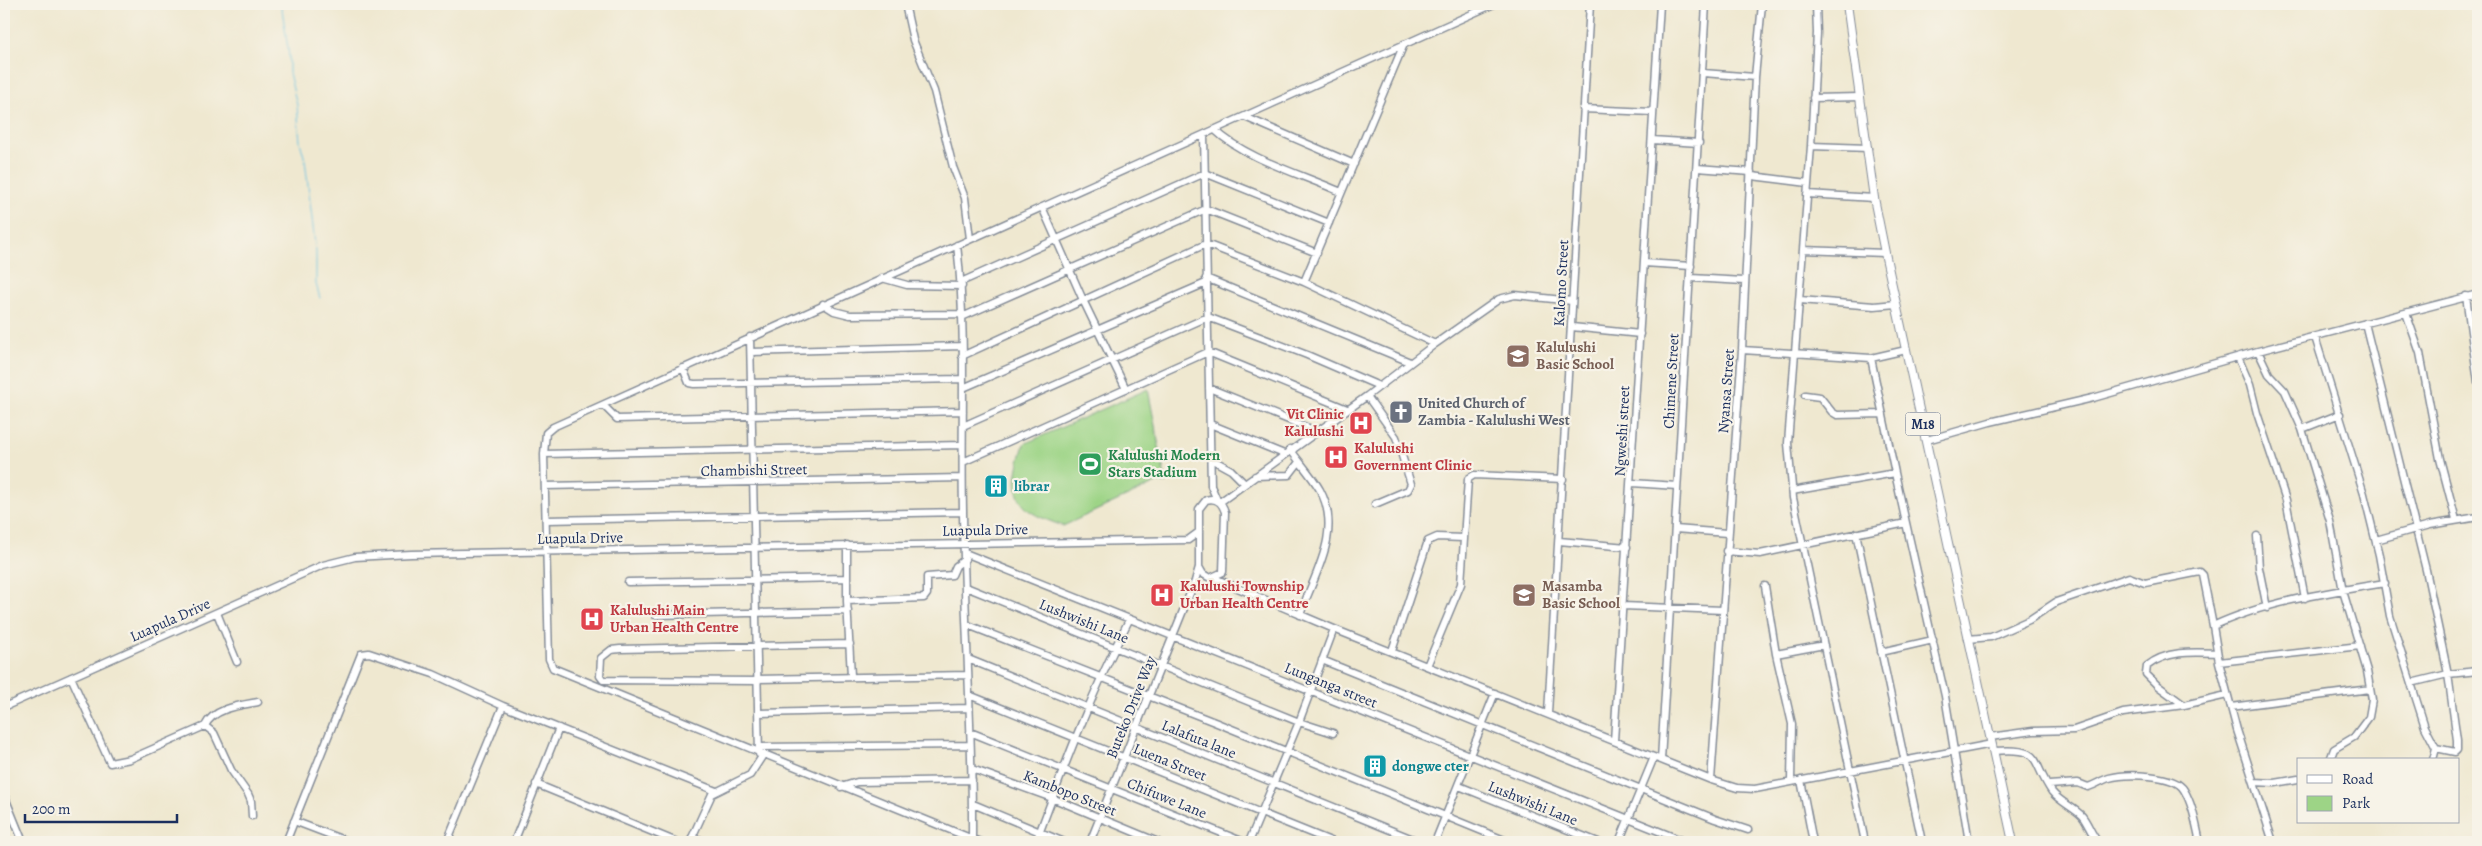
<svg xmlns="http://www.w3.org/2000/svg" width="2482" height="846" font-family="Alegreya,serif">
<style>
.green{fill:#9dd486;stroke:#5c8272}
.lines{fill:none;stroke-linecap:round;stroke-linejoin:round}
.stream{stroke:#64c1e2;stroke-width:1}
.minor-casing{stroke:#858c97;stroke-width:9}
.major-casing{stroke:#858c97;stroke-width:10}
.minor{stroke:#fff;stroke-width:6}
.major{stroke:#fff;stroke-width:8}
.labels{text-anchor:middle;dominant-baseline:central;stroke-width:4.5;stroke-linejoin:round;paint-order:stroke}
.shield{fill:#f7f3e8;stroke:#5d6a87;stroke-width:1}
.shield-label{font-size:14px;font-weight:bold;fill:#1b2f5e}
.street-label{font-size:15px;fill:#1b2f5e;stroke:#f7f3e8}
.education-label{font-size:15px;font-weight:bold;fill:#785e54;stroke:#f7f3e8;text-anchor:start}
.worship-label{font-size:15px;font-weight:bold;fill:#5b616d;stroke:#f7f3e8;text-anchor:start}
.health-label{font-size:15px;font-weight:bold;fill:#be3a42;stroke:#f7f3e8;text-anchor:start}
.leisure-label{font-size:15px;font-weight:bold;fill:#27864d;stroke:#f7f3e8;text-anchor:start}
.culture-label{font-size:15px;font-weight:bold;fill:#0d838f;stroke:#f7f3e8;text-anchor:start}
</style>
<rect width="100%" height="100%" fill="#f7f3e8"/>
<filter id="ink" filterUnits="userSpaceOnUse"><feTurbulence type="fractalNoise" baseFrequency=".02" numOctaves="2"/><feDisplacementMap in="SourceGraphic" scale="10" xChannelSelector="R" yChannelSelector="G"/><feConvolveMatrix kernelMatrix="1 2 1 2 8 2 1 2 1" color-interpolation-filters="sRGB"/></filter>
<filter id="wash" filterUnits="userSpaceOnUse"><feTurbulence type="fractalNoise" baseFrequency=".0096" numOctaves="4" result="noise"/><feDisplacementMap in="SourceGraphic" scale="20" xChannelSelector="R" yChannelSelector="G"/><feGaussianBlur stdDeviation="1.12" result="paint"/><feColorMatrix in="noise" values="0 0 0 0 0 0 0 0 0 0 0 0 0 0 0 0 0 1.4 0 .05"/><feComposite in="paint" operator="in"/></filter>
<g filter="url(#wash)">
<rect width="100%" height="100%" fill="#efe8d0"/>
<path class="green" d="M1148 389 1166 483 1158 482 1063 526C1053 522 1040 518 1031 512 1007 496 1018 466 1024 444Z"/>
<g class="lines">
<path class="stream" d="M279 4 282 9 289 56V73L297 105 300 142 305 160 316 252V284L320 298"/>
</g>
</g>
<g filter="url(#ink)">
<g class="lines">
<g class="minor-casing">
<path id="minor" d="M905 4 913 40 934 91 953 167 965 198 970 239
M1816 4 1817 33 1811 146 1788 443 1793 498 1865 842
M1703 73 1755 77
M1813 98 1860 97
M1583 109 1652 112
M1245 117 1354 164
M1215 130C1244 158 1303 175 1341 192
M1204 135 1211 486 1217 500
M1652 140 1699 143
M1811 146 1868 148
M1697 168 1751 172
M1752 176 1808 183
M1807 194 1874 198
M1042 207 1083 300 1126 389
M957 245C967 332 961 421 963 510 964 620 973 729 972 839
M1803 250 1885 253
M1644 263 1691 266
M882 278 907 285 962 286
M1206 278 1410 362
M1691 278 1744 281
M961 282 1205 173 1329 223
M1304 282 1404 44
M2466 296 2478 382
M1800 300 1874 306 1896 304
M823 304 834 311 850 315 963 314
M2406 313 2420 353 2440 459 2456 520
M962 317 1206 209 1317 253
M1572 327 1640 334
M750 337 759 754
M2315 337 2364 494 2379 555 2390 616 2411 683 2448 674 2426 570 2365 323
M1742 350 1871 358
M2258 351 2269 374 2285 391 2302 429 2330 521 2343 591 2367 671 2372 700 2369 717 2354 737 2334 749 2330 760
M751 352 962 346
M962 356 1206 244 1304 282 1435 344
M2238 357 2250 385 2257 413 2286 500 2305 598
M683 368 689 383 694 384 962 379
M963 388 1206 283
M1209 388 1316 431
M1805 395 1820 397 1832 412 1837 415 1883 414
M1367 396 1396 437 1411 484 1408 490 1375 504
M603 405 617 419 963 411
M1210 424 1284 454
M963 426 1208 317 1307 355 1379 386
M2302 429 2340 414
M1927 440 1990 422 2093 398 2258 351 2478 294
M1290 449C1300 463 1312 476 1320 490 1343 533 1314 574 1300 615
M544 454 962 445
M1211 459 1231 470 1245 484
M963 462 1208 352 1347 409
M1895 473 1871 358 1906 350
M1255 476 1289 475 1299 462
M1632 483 1677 486
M545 486 962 478
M1792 491 1895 473 1906 523
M1220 502 1367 396 1435 344 1499 299 1515 295 1572 301
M546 520 963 512
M1675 529 1727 533
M1856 533 1922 842
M2257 536 2259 568 2267 608
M2376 540 2430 525 2478 517
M1559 541 1627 547
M847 545V601L851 676
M1726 551 1760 554 1906 523 1945 696 1969 842
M965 553 1686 842
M1212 577 1334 629 1711 780 1737 788 1755 789 1992 744
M628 582 846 578
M1765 586 1776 654 1792 724 1791 782
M966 587 1299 722 1333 733
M847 601 924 598 927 594V577L952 575 956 566 965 559
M1623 606 1723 610
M217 613 237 662
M655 615 848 611
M968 625 1217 723 1509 842
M1968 639 1991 637 2029 620 2056 602 2129 577 2145 583 2200 572 2203 575 2213 626
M2360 646 2219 662 2213 626C2264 602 2329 592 2385 583
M1392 651 1428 541 1437 537 1463 538
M1881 652 1933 640
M2217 653C2194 652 2167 650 2147 666L2146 674 2158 686 2184 705 2227 695
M1776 654 1824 645
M968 659 1420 842
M1322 660 1715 819 1748 830
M2219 662 2237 730 2273 842
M1427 666 1461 584 1468 479 1474 475 1563 479
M71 677 110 763 130 759 205 726 214 733 231 770 248 794 251 801 252 816
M758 679 968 675
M758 681 603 680 600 676 601 658 611 650 620 649 850 644
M2411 683 2425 727 2436 748 2455 752 2457 750V740L2448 674 2478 671
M969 695 1333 842
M4 707 323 565 355 557 411 554 1188 540 1199 532
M2231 707 2370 689
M759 713 969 708
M1548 713 1590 4
M205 726C213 708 242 705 258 702
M970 732 1244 842
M1990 737 2033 731 2074 730 2123 713 2184 705
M1614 741 1660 4
M759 747 970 745
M1994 751C2044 747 2030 760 2052 792 2060 802 2073 807 2082 816 2088 823 2091 834 2098 842
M1661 760 1706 4
M2433 760 2436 748
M972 769 1052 798 1158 842
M1711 780 1742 350 1755 77 1762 4
M1801 780 1813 842
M2254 782 2275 783 2298 779
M536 784 677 842
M2049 785 2078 783 2088 787C2095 785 2102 780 2109 778 2126 773 2175 774 2184 790 2193 805 2196 825 2200 842
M1459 786 1598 842
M841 787 857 782 972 780
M4 795 23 842
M973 804 1064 842
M294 821 349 842
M692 837 706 842
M286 842 361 654 369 653 433 674 503 706
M447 842 503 706 716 791
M514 842 559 728
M690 842 712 794 750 775 763 755
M980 842 553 668 549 659 544 454 546 433 553 427 1494 4
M1036 842C1064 767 1092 691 1129 620
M1090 842 1195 581 1199 567V509L1206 500C1216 497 1222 502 1225 512L1223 572 1210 578 1203 574 1199 567
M1249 842 1299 722 1334 629
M1435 842 1495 693
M1619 842 1654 757"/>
</g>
<g class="major-casing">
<path id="major" d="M1847 4 1874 198 1885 253 2013 842"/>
</g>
<use href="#minor" class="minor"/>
<use href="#major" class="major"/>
</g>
</g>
<defs>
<g id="school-square" transform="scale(1.25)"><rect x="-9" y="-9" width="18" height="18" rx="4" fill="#8d6e63" stroke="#f7f3e8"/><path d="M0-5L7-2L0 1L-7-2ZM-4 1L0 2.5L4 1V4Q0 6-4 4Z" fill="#fff"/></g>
<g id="church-square" transform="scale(1.25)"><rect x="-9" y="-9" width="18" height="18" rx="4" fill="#6b7280" stroke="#f7f3e8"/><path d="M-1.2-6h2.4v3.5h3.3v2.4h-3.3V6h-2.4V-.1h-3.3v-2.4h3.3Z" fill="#fff"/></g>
<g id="hospital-square" transform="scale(1.25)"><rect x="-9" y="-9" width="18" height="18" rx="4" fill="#e0444e" stroke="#f7f3e8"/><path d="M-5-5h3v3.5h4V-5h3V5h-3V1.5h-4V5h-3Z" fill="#fff"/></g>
<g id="stadium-square" transform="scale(1.25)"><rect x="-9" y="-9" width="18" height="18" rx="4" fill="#2e9e5b" stroke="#f7f3e8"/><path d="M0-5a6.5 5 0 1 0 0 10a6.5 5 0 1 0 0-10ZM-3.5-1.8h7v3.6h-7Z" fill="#fff"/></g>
<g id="building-square" transform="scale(1.25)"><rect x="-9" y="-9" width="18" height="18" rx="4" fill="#0f9aa8" stroke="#f7f3e8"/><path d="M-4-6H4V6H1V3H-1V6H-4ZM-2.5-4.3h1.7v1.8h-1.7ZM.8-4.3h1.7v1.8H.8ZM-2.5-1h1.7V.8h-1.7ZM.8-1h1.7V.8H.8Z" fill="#fff"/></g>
</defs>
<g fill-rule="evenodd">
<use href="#school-square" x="1518" y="356"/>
<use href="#church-square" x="1401" y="412"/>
<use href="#hospital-square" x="1361" y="423"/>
<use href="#hospital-square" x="1336" y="457"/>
<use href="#stadium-square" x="1090" y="464"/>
<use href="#building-square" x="996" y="486"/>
<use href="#hospital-square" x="1162" y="595"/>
<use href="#school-square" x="1524" y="595"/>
<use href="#hospital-square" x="592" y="619"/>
<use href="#building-square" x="1375" y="766"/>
</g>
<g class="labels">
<rect class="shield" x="1905.5" y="412.5" width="35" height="23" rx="4"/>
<g class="shield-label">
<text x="1923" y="424">M18</text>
</g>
<g class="street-label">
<text transform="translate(1561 283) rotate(-87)">Kalomo Street</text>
<text transform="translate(1671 381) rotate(-87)">Chimene Street</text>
<text transform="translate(1726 391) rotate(-86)">Nyansa Street</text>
<text transform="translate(1622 431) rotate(-87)">Ngweshi street</text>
<text transform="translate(754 470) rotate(-1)">Chambishi Street</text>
<text transform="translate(985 530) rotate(-1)">Luapula Drive</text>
<text transform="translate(580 538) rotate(-1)">Luapula Drive</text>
<text transform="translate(170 620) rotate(-24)">Luapula Drive</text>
<text transform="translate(1084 621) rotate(22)">Lushwishi Lane</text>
<text transform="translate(1331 685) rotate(22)">Lunganga street</text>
<text transform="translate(1131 707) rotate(-68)">Buteko Drive Way</text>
<text transform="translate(1199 739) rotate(22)">Lalafuta lane</text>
<text transform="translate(1170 762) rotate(22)">Luena Street</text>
<text transform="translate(1070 793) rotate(22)">Kambopo Street</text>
<text transform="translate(1167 798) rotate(22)">Chifuwe Lane</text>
<text transform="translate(1533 803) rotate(22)">Lushwishi Lane</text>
</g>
<g class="education-label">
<text x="1536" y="347">Kalulushi<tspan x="1536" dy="17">Basic School</tspan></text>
<text x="1542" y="586">Masamba<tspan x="1542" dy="17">Basic School</tspan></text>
</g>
<g class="worship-label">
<text x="1418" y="403">United Church of<tspan x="1418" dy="17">Zambia - Kalulushi West</tspan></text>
</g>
<g class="health-label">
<text x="1344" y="414" text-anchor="end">Vit Clinic<tspan x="1344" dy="17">Kalulushi</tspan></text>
<text x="1354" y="448">Kalulushi<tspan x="1354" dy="17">Government Clinic</tspan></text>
<text x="1180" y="586">Kalulushi Township<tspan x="1180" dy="17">Urban Health Centre</tspan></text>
<text x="610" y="610">Kalulushi Main<tspan x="610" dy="17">Urban Health Centre</tspan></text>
</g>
<g class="leisure-label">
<text x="1108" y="455">Kalulushi Modern<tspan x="1108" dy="17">Stars Stadium</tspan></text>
</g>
<g class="culture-label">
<text x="1014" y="486">librar</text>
<text x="1392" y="766">dongwe cter</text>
</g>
</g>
<rect width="2482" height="846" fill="none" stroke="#f7f3e8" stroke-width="20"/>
<rect x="2297" y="758" width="162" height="65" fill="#f7f3e8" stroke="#9fa5b1"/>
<rect x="2307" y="775" width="25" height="8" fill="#ffffff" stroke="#9fa5b1"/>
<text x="2342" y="784" font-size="15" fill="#1b2f5e">Road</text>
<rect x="2307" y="796" width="25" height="15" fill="#9dd486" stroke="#9fa5b1"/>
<text x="2342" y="808" font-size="15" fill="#1b2f5e">Park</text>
<path d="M25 814v8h152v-8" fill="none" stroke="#1b2f5e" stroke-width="2.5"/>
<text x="32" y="814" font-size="15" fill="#1b2f5e" stroke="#f7f3e8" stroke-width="4" paint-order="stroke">200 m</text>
</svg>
